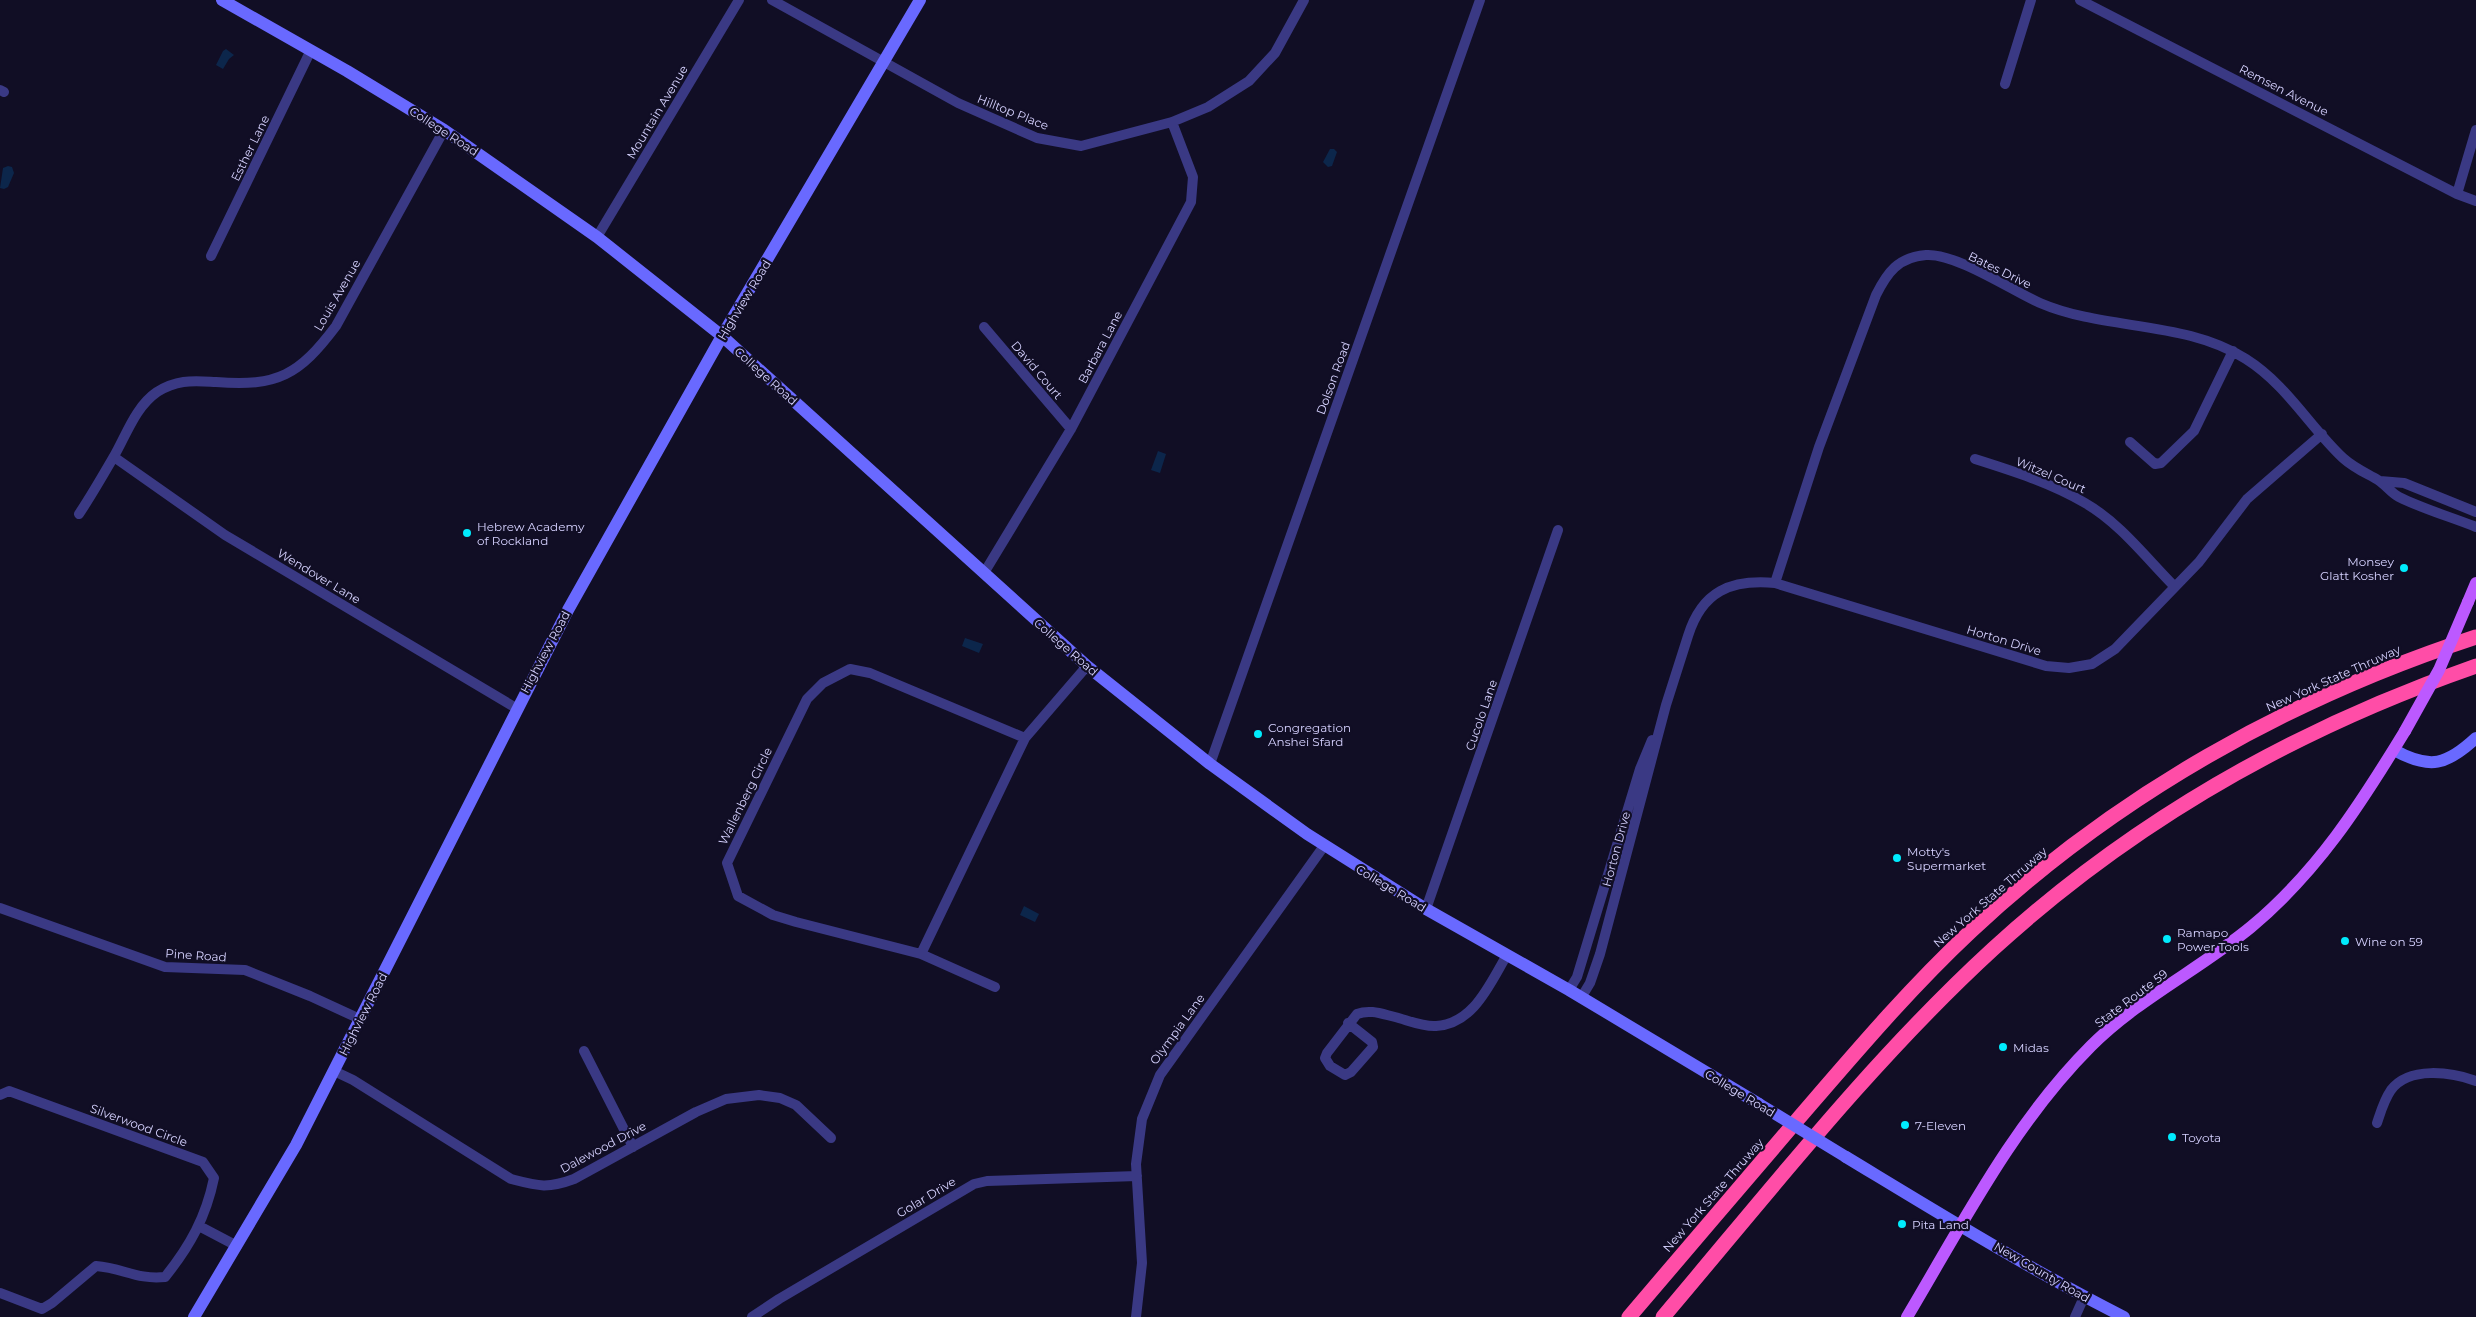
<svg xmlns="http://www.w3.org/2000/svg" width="2476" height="1317" font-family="Montserrat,sans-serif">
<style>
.water{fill:#0c264b}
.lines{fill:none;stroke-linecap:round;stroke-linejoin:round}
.street{stroke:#3a3984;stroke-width:10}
.secondary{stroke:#6969ff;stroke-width:12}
.primary{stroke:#bc59ff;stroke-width:12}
.highway{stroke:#ff4da7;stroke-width:15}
.secondary-bridge{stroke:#6969ff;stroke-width:12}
.primary-bridge{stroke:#bc59ff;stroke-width:12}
.poi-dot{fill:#00ebfd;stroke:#110e25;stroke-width:2}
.labels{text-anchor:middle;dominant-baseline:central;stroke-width:4.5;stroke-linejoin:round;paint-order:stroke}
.street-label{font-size:12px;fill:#d6d2ff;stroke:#110e25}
.poi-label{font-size:12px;fill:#d6d2ff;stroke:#110e25;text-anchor:start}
</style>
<rect width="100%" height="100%" fill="#110e25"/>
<path class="water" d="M226 49 234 55 229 59 223 69 216 65 223 51Z
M1330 149H1334L1337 152 1332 166 1328 167 1323 162Z
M8 166 12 167 14 173 8 187 4 189 0 188 3 168Z
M1158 451 1166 454 1160 473 1151 470Z
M965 638 983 644 979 653 962 646Z
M1024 906 1039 914 1035 922 1020 915Z"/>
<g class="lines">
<path class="street" d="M772 0 958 103 1037 138 1081 146 1172 122 1208 107 1249 81 1275 53 1304 0
M2080 0 2457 194 2476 201
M2005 84 2031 0
M0 90 4 92
M2457 194 2476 130
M597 237 739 0
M211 256 311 50
M984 327 1071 429
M2130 442 2155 464 2161 463 2194 431 2233 351
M114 457 225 535 516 708
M1975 459C2013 471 2051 483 2085 503 2120 523 2147 559 2175 587
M2380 481 2404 483 2476 512
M79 514C91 496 102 477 113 458 126 436 135 407 157 392 178 379 193 381 216 382 278 387 299 375 336 326L444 130
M984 573 1071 429 1191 202 1193 177 1172 122
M1775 583 1819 447 1876 295C1887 273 1898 257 1926 255 1956 253 2011 290 2040 303 2105 331 2185 320 2246 359 2287 385 2309 426 2343 458 2354 468 2366 473 2378 480 2386 485 2391 493 2399 497 2423 509 2451 517 2476 527
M1210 764 1480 0
M0 908 165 967 245 970 310 996 360 1019
M1426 909 1558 530
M921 954 1025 738 1087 666
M995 987 921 954 796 922 773 915 738 896 727 863 807 699 823 683 850 669 870 673 1025 738
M1569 990 1577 977 1640 769 1652 740
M1581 998 1590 983 1600 954 1666 705 1688 636C1702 591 1731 579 1775 583L2046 666 2069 668 2092 664 2115 649 2199 562 2247 499 2322 434
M1348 1023 1372 1042 1373 1047 1351 1072 1345 1075 1330 1066 1325 1058 1327 1053 1357 1014C1370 1009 1382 1014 1395 1017 1407 1020 1423 1027 1436 1026 1474 1024 1490 983 1507 955
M584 1051 633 1147
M334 1071 353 1080 511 1179C538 1186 547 1189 574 1179L696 1112 726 1099 759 1095 780 1098 796 1105 831 1138
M0 1095 9 1091 203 1162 214 1178C206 1217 190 1246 165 1277 137 1280 123 1268 96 1266L52 1303 42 1309 0 1293
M2377 1123C2381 1111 2384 1100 2391 1090 2409 1066 2451 1072 2476 1081
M199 1226 237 1246
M752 1317 779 1299 974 1184 987 1181 1137 1176
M1136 1317 1142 1263 1136 1164 1142 1119 1160 1075 1324 846
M2075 1317 2084 1297"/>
<path class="secondary" d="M222 0 347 71 444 130 597 237 722 336 1087 666 1210 764 1307 834 1426 909 1569 990 1759 1104
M2394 750C2430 770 2447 765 2476 738
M1846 1157C1937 1212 2029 1269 2124 1317
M194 1317 296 1145 568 610 722 336 920 0"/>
<path class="primary" d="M2468 602 2476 583
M1907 1317C1963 1223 2013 1124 2091 1046 2138 999 2200 969 2251 927 2318 871 2360 805 2405 731"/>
<path class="highway" d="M1629 1317C1685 1251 1742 1185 1798 1119 1854 1054 1909 989 1971 931 2115 796 2289 698 2476 637
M1663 1317C1769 1192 1872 1060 1993 949 2133 821 2297 728 2476 666"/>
<path class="secondary-bridge" d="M1759 1104 1846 1157"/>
<path class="primary-bridge" d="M2405 731 2439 670 2468 602"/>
</g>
<g class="poi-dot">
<circle cx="467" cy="533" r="5"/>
<circle cx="2404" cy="568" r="5"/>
<circle cx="1258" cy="734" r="5"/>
<circle cx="1897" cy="858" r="5"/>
<circle cx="2167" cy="939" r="5"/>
<circle cx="2345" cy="941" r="5"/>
<circle cx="2003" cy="1047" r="5"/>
<circle cx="1905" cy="1125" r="5"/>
<circle cx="2172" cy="1137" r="5"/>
<circle cx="1902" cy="1224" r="5"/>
</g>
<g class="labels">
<g class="street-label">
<text transform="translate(2284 90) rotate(27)">Remsen Avenue</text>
<text transform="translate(657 112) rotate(-59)">Mountain Avenue</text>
<text transform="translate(1013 112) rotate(22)">Hilltop Place</text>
<text transform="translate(444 131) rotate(33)">College Road</text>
<text transform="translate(250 148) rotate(-64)">Esther Lane</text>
<text transform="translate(2000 270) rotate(26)">Bates Drive</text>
<text transform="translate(337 295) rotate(-60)">Louis Avenue</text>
<text transform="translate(744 300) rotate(-59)">Highview Road</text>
<text transform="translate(1100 347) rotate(-62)">Barbara Lane</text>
<text transform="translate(1037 370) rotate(50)">David Court</text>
<text transform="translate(766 376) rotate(42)">College Road</text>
<text transform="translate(1333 378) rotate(-70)">Dolson Road</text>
<text transform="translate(2051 475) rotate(23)">Witzel Court</text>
<text transform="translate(319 576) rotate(31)">Wendover Lane</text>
<text transform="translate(2004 640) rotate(17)">Horton Drive</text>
<text transform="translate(1066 647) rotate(41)">College Road</text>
<text transform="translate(545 652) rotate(-62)">Highview Road</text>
<text transform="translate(2333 678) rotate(-24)">New York State Thruway</text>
<text transform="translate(1481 715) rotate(-71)">Cucolo Lane</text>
<text transform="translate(745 796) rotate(-64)">Wallenberg Circle</text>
<text transform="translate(1616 849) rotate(-75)">Horton Drive</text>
<text transform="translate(1391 888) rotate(31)">College Road</text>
<text transform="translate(1990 897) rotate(-41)">New York State Thruway</text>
<text transform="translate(196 955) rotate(4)">Pine Road</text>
<text transform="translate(2131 998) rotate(-37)">State Route 59</text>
<text transform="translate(363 1014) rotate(-63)">Highview Road</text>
<text transform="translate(1177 1029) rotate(-54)">Olympia Lane</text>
<text transform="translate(1740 1093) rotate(31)">College Road</text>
<text transform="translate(139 1125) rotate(20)">Silverwood Circle</text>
<text transform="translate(603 1147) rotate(-28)">Dalewood Drive</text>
<text transform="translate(1713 1195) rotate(-49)">New York State Thruway</text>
<text transform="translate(926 1197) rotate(-31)">Golar Drive</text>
<text transform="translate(2042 1272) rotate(30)">New County Road</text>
</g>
<g class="poi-label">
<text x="477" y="526">Hebrew Academy<tspan x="477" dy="14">of Rockland</tspan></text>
<text x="2394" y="561" text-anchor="end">Monsey<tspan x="2394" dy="14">Glatt Kosher</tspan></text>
<text x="1268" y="727">Congregation<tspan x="1268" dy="14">Anshei Sfard</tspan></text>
<text x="1907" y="851">Motty's<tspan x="1907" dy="14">Supermarket</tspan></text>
<text x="2177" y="932">Ramapo<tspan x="2177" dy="14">Power Tools</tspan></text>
<text x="2355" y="941">Wine on 59</text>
<text x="2013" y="1047">Midas</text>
<text x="1915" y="1125">7-Eleven</text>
<text x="2182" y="1137">Toyota</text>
<text x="1912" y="1224">Pita Land</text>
</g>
</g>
</svg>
